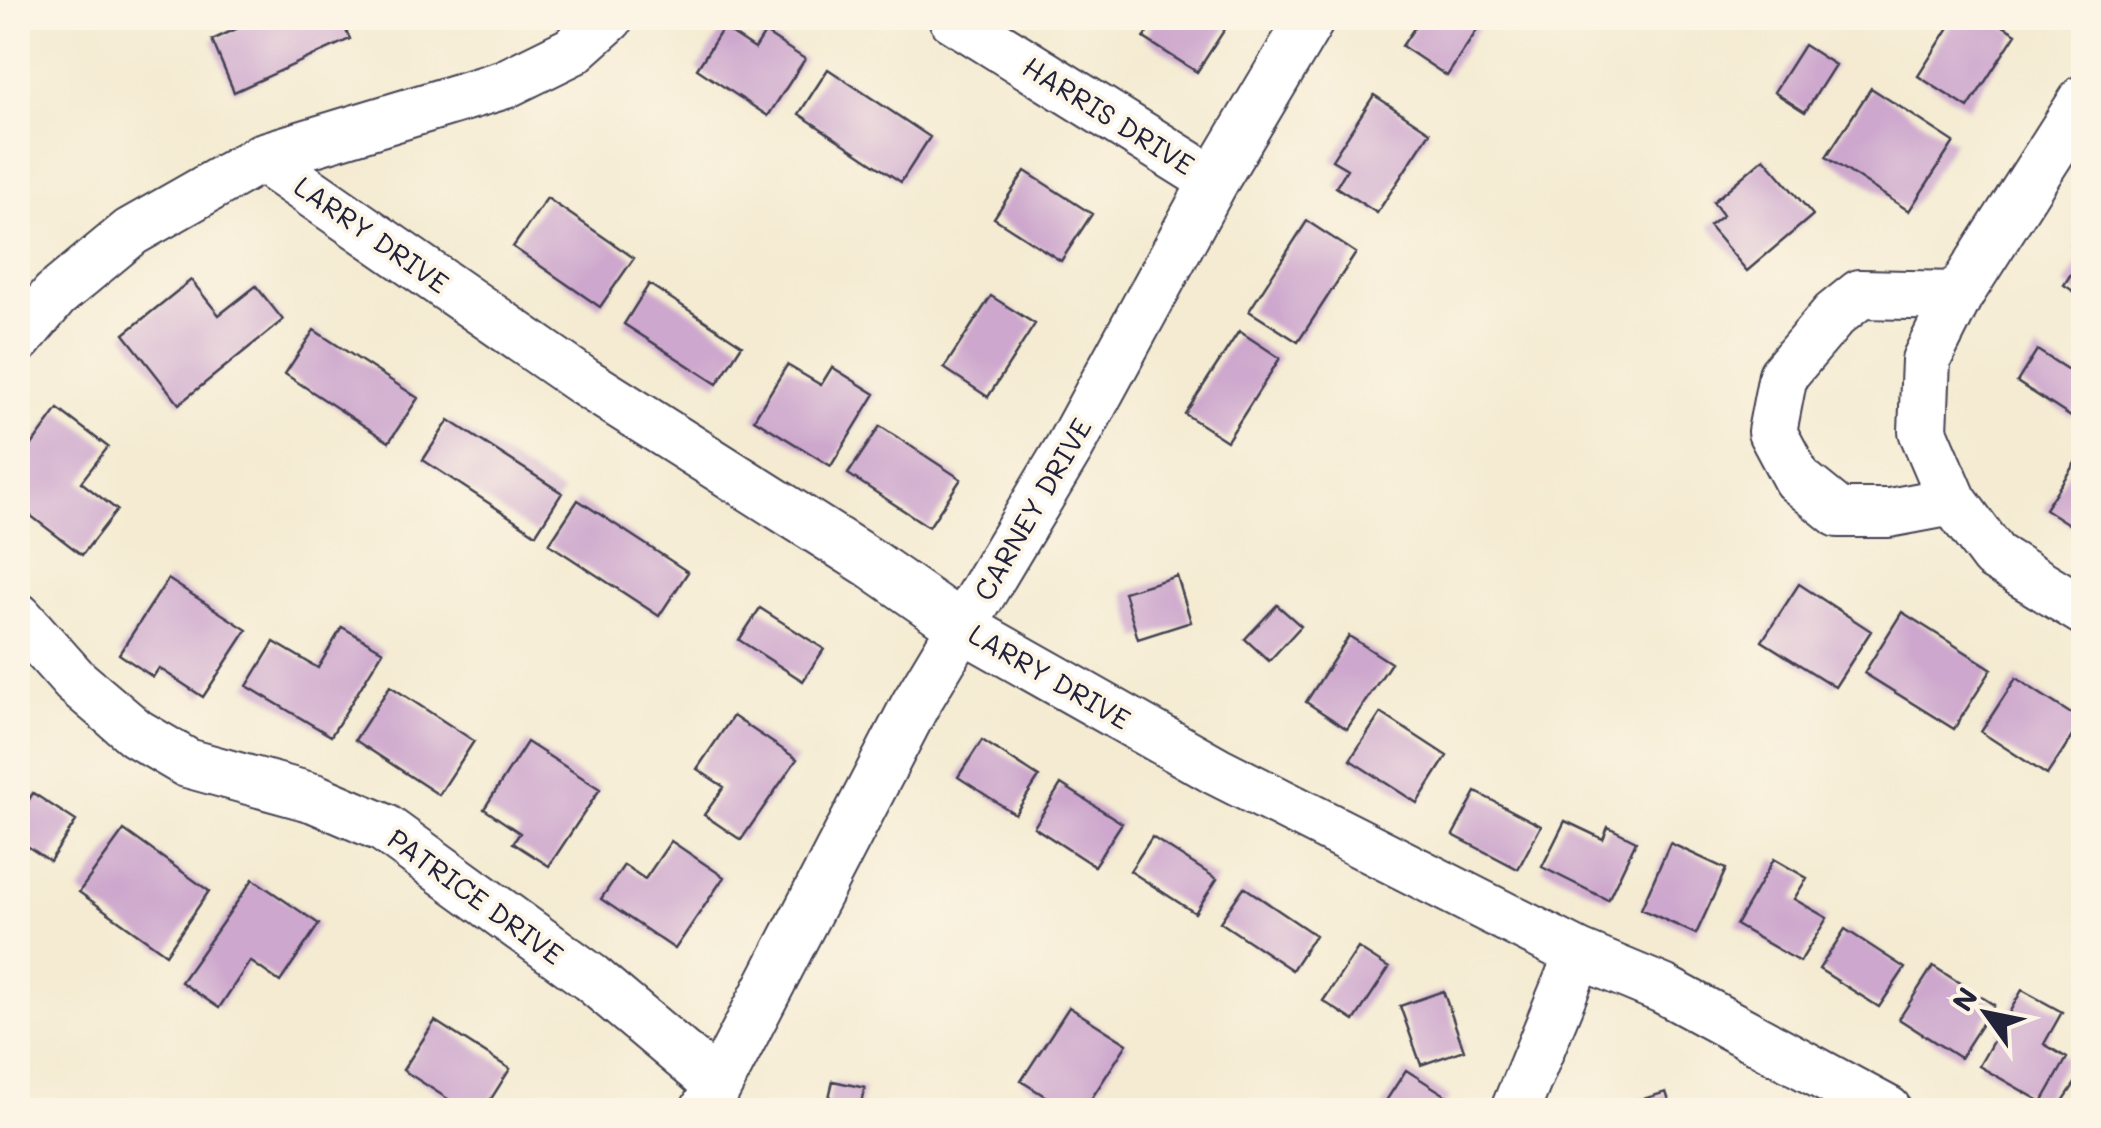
<svg xmlns="http://www.w3.org/2000/svg" width="2101" height="1128" font-family="Mali,sans-serif">
<style>
.building{fill:#cda7cd}
.lines{fill:none;stroke-linecap:round;stroke-linejoin:round}
.minor-casing{stroke:#424052;stroke-width:52}
.minor{stroke:#fff;stroke-width:48}
.labels{text-anchor:middle;dominant-baseline:central;stroke-width:8;stroke-linejoin:round;paint-order:stroke}
.street-label{font-size:28px;fill:#22223b;stroke:#fcf5e5}
</style>
<rect width="100%" height="100%" fill="#fcf5e5"/>
<filter id="ink" filterUnits="userSpaceOnUse"><feTurbulence type="fractalNoise" baseFrequency=".01" numOctaves="2"/><feDisplacementMap in="SourceGraphic" scale="20" xChannelSelector="R" yChannelSelector="G"/><feConvolveMatrix kernelMatrix="1 2 1 2 8 2 1 2 1" color-interpolation-filters="sRGB"/></filter>
<filter id="wash" filterUnits="userSpaceOnUse"><feTurbulence type="fractalNoise" baseFrequency=".0048" numOctaves="4" result="noise"/><feDisplacementMap in="SourceGraphic" scale="40" xChannelSelector="R" yChannelSelector="G"/><feGaussianBlur stdDeviation="2.25" result="paint"/><feColorMatrix in="noise" values="0 0 0 0 0 0 0 0 0 0 0 0 0 0 0 0 0 1.4 0 .05"/><feComposite in="paint" operator="in"/></filter>
<g filter="url(#wash)">
<rect width="100%" height="100%" fill="#f4ebd2"/>
<g id="blocks">
<path class="building" d="M260 18H340L350 39 234 92 212 40Z
M1137 18H1214L1227 26 1197 72 1144 38 1151 27Z
M1421 18H1485L1447 76 1402 46Z
M1955 18H1990L2016 34 1968 108 1918 76Z
M723 28 755 49 765 33 805 59 768 116 697 69Z
M1804 45 1835 65 1805 112 1774 92Z
M828 69 930 137 901 182 799 114Z
M1871 88 1954 142 1909 211 1826 157Z
M1374 95 1430 132 1377 213 1336 187 1347 169 1332 160Z
M1764 158 1813 215 1747 271 1709 226 1723 215 1713 202Z
M1025 171 1092 214 1061 261 994 218Z
M547 198 634 258 600 307 513 247Z
M1307 221 1356 253 1298 342 1249 311Z
M2084 236V298L2064 285 2083 255 2075 249Z
M191 280 219 315 256 286 283 320 179 404 124 334Z
M649 284 742 345 717 384 624 324Z
M991 296 1035 324 988 397 944 368Z
M314 330 418 398 389 442 285 374Z
M1239 331 1280 358 1227 441 1185 414Z
M2037 350 2084 380V398L2071 417 2017 382Z
M787 365 821 385 832 367 875 394 831 466 754 419Z
M58 409 108 447 81 482 117 510 82 555 18 506V464Z
M449 420 562 493 536 534 423 460Z
M880 426 961 479 929 527 848 474Z
M2084 449V534L2045 509Z
M578 500 688 572 659 616 549 544Z
M1177 576 1191 622 1138 639 1124 592Z
M168 579 247 630 203 697 159 668 153 677 119 654Z
M1799 584 1871 631 1835 687 1762 641Z
M1277 605 1301 626 1269 661 1245 639Z
M760 608 824 649 803 681 739 640Z
M1902 612 1992 669 1954 729 1864 673Z
M342 627 383 651 331 736 247 686 274 642 318 668Z
M1349 636 1391 663 1347 729 1306 702Z
M2016 678 2082 721 2047 775 1981 732Z
M390 686 474 741 439 795 355 740Z
M1381 713 1447 756 1417 803 1350 760Z
M733 716 797 759 741 840 704 815 724 787 697 769Z
M982 740 1039 777 1015 814 958 777Z
M527 742 600 789 549 866 513 843 520 833 484 809Z
M1061 784 1122 823 1094 866 1034 827Z
M1476 792 1541 826 1518 869 1453 835Z
M33 793 76 821 50 861 18 840V817Z
M1565 821 1603 839 1608 827 1636 841 1608 900 1542 867Z
M124 830 209 891 166 954 79 892Z
M1152 837 1217 879 1195 913 1130 871Z
M671 841 724 877 675 949 601 899 624 865 645 879Z
M1670 843 1726 869 1696 934 1641 909Z
M1774 859 1807 878 1794 899 1827 918 1800 962 1736 925Z
M253 879 319 924 280 982 250 961 219 1008 181 982Z
M1244 887 1315 935 1292 970 1220 922Z
M1845 929 1905 968 1879 1007 1819 969Z
M1358 948 1389 968 1354 1021 1323 1001Z
M1933 966 1994 1005 1960 1058 1899 1019Z
M2022 990 2062 1012 2044 1044 2067 1058 2042 1102 1979 1066Z
M1443 991 1464 1050 1421 1065 1400 1006Z
M1069 1007 1127 1044 1084 1110H1067L1021 1081Z
M435 1021 510 1069 484 1110H465L403 1070Z
M1406 1070 1450 1098 1442 1110H1380Z
M2084 1070V1110H2057Z
M833 1081 865 1088 860 1106 872 1110H826Z
M1666 1092 1672 1110H1608Z"/>
</g>
</g>
<g filter="url(#ink)">
<use href="#blocks" fill-opacity="0" stroke="#424052" stroke-width="2.5"/>
<g class="lines">
<g class="minor-casing">
<path id="minor" d="M953 18 1214 181
M2084 99 1958 296 1926 360 1923 431 1953 501 1994 556 2084 611
M261 158 583 381 872 564 962 627 1217 771 1579 954 1663 989 1887 1110
M18 339 55 295 131 232 261 158 505 84 572 51 609 18
M1953 501 1889 513H1839L1797 479 1772 432 1783 375 1834 315 1860 294 1958 296
M18 617 75 681 136 733 187 763 314 798 384 828 591 978 717 1084
M705 1110 915 705 1069 448 1214 181 1311 18
M1515 1110 1579 954"/>
</g>
<use href="#minor" class="minor"/>
</g>
</g>
<g class="labels">
<g class="street-label">
<text transform="translate(1109 115) rotate(32)">HARRIS DRIVE</text>
<text transform="translate(372 234) rotate(35)">LARRY DRIVE</text>
<text transform="translate(1032 509) rotate(-60)">CARNEY DRIVE</text>
<text transform="translate(1050 676) rotate(30)">LARRY DRIVE</text>
<text transform="translate(476 896) rotate(36)">PATRICE DRIVE</text>
</g>
</g>
<rect width="2101" height="1128" fill="none" stroke="#fcf5e5" stroke-width="60"/>
<g transform="translate(1986 1013) rotate(303)" stroke="#fcf5e5" stroke-width="8" paint-order="stroke">
<path d="M0-8L18 38L0 25L-18 38Z" fill="#22223b"/>
<text y="-15" font-size="28" font-weight="bold" text-anchor="middle" fill="#22223b">N</text>
</g>
</svg>
